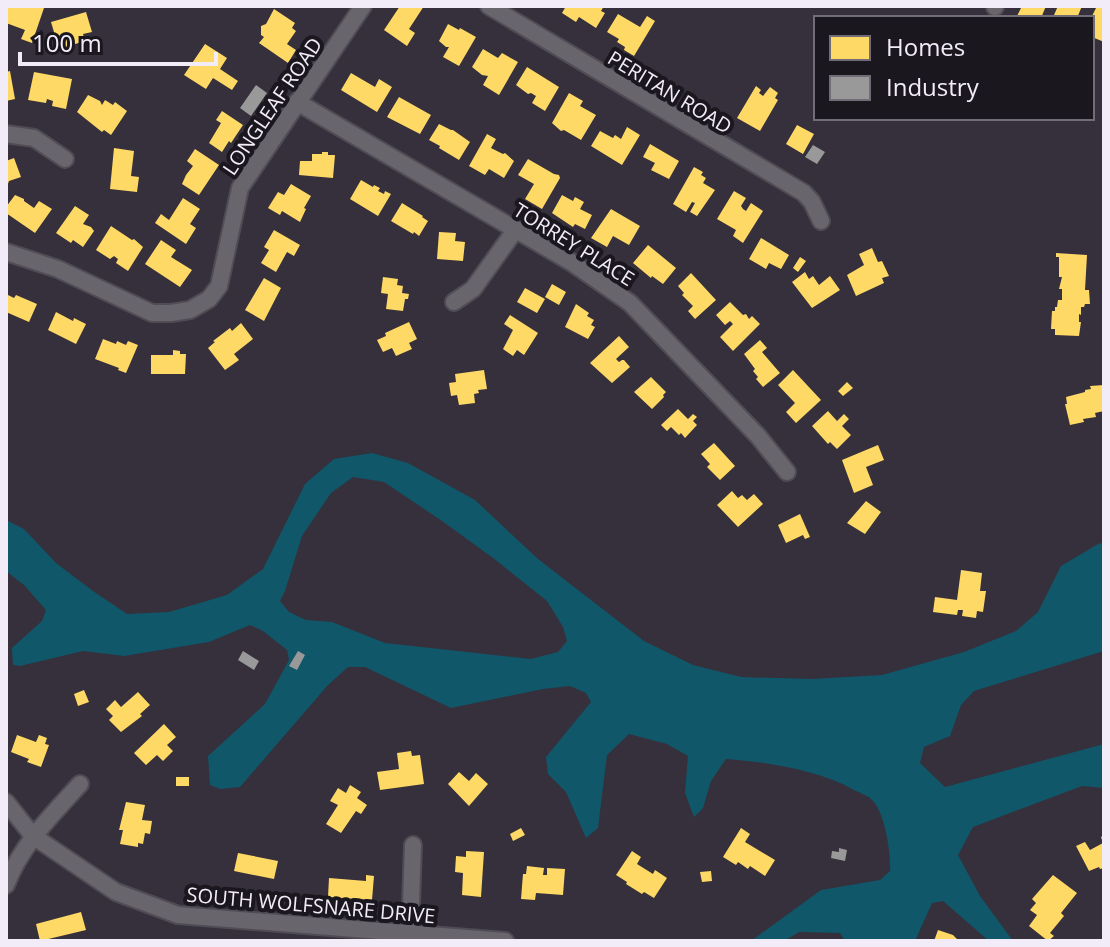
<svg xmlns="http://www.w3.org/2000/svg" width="1110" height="947" font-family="'Open Sans',sans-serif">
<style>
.water{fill:#10576a;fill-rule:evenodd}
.homes{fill:#ffd966}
.industry{fill:#999}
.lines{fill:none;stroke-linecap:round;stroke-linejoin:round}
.street-casing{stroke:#504c55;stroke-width:20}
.street{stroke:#68656c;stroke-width:16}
.labels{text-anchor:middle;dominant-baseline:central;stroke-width:8;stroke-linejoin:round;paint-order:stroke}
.street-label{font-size:20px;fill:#f2ecf9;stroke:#1b171f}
</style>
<rect width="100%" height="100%" fill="#35303b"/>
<path class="water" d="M372 453 408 463 475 500 538 559 644 641 693 665 741 677 812 679 882 675 964 652 1016 631 1038 612 1061 566 1098 544 1104 543V651L974 691 961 705 950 736 924 747 920 763 945 787 1104 744V788L1082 786 973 827 958 855 980 896 1013 941H989L943 901 932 903 915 941H845L840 933 799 932 784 941H751L821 890 880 880 890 871C891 853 885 811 871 799 867 795 859 793 854 790 819 770 767 762 726 759L711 781 703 808 694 817 685 793 688 756 667 744 629 734 607 755 598 828 586 838 566 792 548 774 546 757 591 702 586 693 570 686 543 689 451 708 365 667H348L328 685 240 787 220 789 210 785 208 756 265 704 289 660 287 650 263 631 250 625 209 642 124 656 83 651 20 666 13 665 12 648 42 621 46 610 24 585 6 571V520L24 529 56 563 93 591 127 614 169 612 227 595 263 569 305 484 334 459ZM353 477 384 482 442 521 493 558 547 601 563 627 567 641 558 652 531 659 385 643 332 622 306 620 289 612 280 601 285 591 302 536 331 493Z"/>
<path class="homes" d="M6 6 24 8 25 6H38L44 8 32 43 21 39 25 30 6 23Z
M400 6H424L409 29 415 33 407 46 384 30Z
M566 6H604L601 11 605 13 596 28 579 17 576 22 562 13Z
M1022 6H1046L1041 18H1016Z
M1058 6H1082L1077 18H1061L1054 15Z
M1097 6H1104V42L1092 37V16Z
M274 9 295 23 292 28 296 31 287 44 296 50 288 63 259 43 264 37 261 35V26L266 24Z
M86 12 92 32 83 34 85 41 59 49 51 22Z
M618 14 640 27 647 16 655 21 634 56 624 50 625 47 617 42 619 39 607 32Z
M448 24 459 30 460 28 476 37 459 66 443 57 449 47H446L439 41Z
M205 44 227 58 220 69 238 81 232 90 213 78 206 89 184 75Z
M483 49 498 58 502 53 518 62 499 95 483 85 488 76 482 75 472 67Z
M527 67 559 87 545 111 532 103 536 96 531 93 528 94 516 85Z
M10 71 15 99 6 101V72Z
M34 72 72 79 66 109 52 106 53 101 47 99 46 103 28 100Z
M351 73 375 87 379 79 392 87 377 112 341 90Z
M756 86 761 90 759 93 763 96 770 87 778 93 775 98 778 100 760 131 737 118Z
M569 93 583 101 580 106 596 115 581 140 564 130 561 131 552 123Z
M88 95 100 101 102 105 105 100 113 105 115 102 127 111 111 135 104 130 102 132 77 112Z
M399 97 431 115 420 134 387 117Z
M222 111 243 125 231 143 229 141 222 152 209 143 221 123 216 120Z
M439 124 451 130H453L470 142 459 160 439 148 440 146 429 140Z
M797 125 814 134 803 154 786 144Z
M627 127 640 135 622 165 591 146 600 131 613 138 615 135 621 139Z
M487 134 496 139 491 148 503 154 505 153 514 161 504 178 489 169 485 175 469 166Z
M650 144 679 161 669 179 651 170 655 163 643 157Z
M114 148 134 151 131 176 139 177 137 192 110 189Z
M195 149 219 165 199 195 182 184 186 175 193 166 187 161Z
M322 152H328V155H335L333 178 299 175 300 161H312V154H322Z
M14 158 21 177 9 181 6 189V161Z
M528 159 554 174 559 175 560 178 542 209 525 199 534 184 518 175Z
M694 167 703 172 701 175 706 178 703 183 715 190 697 216 690 212 695 203 692 202 686 212 673 204Z
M361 180 373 187 374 185 380 188 378 191 384 194 385 191 391 194 378 216 350 199Z
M291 184 311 196 304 208 306 209 300 222 282 211 280 215 268 208 278 192 284 195Z
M734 191 746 198 741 206 743 209 746 211 751 203 763 211 743 243 733 236 736 230 717 219Z
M15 195 24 199V201L34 208 39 201 52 209 35 233 6 213V207Z
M562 195 573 201 575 197 584 202 580 209 592 215 585 229 575 224 573 227 552 213Z
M183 198 200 209 190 224 196 228 186 244 155 223 161 214 169 220Z
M402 203 423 216 422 217 428 221 419 236 414 232 413 234 391 221Z
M75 206 89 215 83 224 91 227 94 231 83 247 73 240 71 243 56 233Z
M611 209 640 226 629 245 613 236 607 247 591 238Z
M111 226 132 240 134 239 143 247 128 271 116 263 118 259 114 256 110 259 96 250Z
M274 230 300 245 294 256 287 252 276 272 261 263 269 250 264 247Z
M439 232 456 233 455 241 465 242 463 261 437 259Z
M761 238 789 255 781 269 769 263 766 269 749 259Z
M161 240 176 250 171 257 192 270 180 287 145 264Z
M648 245 676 268 663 284 652 276 651 278 633 263Z
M872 248 878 262 882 261 889 276 882 278 884 283 856 296 847 275 864 265 859 254Z
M1056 253 1087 255 1085 290H1089L1090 304H1085L1084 307H1081V315L1079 314V322H1081L1079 336 1055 335V329H1051L1052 311H1055V307H1057L1058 300H1062V289H1059L1062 277H1059V257H1056Z
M800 257 806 261 798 272 793 268Z
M805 272 809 279 813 276 819 285 830 276 840 290 812 308 792 282Z
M691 273 716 300 695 319 688 311 693 306 682 295 684 293 678 286Z
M383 277 398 279 397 285 403 286 402 293 409 294 408 299H405L403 311 386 309 388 294 381 293Z
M264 278 281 288 264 321 245 310Z
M552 284 566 292 559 305 545 297Z
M525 288 545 299 537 313 517 302Z
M6 294 14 298 16 295 37 304 29 322 6 312Z
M730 302 743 315 746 314 749 319 752 316 760 324 733 351 720 337 733 324 730 321 725 325 716 315Z
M576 304 589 313 587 316 594 320 591 325 595 327 588 339 565 327Z
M56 312 73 321 74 318 86 324 76 344 48 330Z
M510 315 538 333 524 355 517 350 513 356 503 349 513 330 504 324Z
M409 322 417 339 409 343 412 349 396 356 392 348 383 352 377 340 386 336 385 333Z
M241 323 253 339 234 354 239 360 225 370 208 348 215 342 213 341 230 328 232 331Z
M619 336 629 347 616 359 619 362 622 360H624L630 367 612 383 590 363Z
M103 339 116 344 117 341 126 345 128 341 138 345 126 373 118 370 119 368 95 359Z
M760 340 767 348 762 352 780 373 763 387 756 379 758 377 753 371 755 369 744 354Z
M173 350 180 351V354H186L185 374H151V355H173Z
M484 370 487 389 478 390 479 393 474 394 475 403 459 405 457 395 451 396 449 383 456 382 455 374Z
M793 370 821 400 796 423 786 412 795 403 778 385Z
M651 377 666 392 663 395 664 397 652 409 634 392Z
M847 382 853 388 843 396 838 391Z
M1104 385V411L1095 413 1096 417 1083 419 1084 422 1070 425 1065 404H1067L1066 397 1085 392V390L1091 389 1090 386Z
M678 409 688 419 693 414 697 417 693 421 697 425 685 438 681 433 679 435 671 427 667 431 661 425Z
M828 411 837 421 844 414 849 419 842 426 851 435 837 449 830 442 828 444 812 426Z
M714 443 735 466 720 480 707 467 710 464 701 454Z
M878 445 884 460 866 467 873 485 854 493 842 460Z
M732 491 738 498 742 495 747 500 754 494 763 504 738 527 717 505Z
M866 501 881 512 865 534 847 523Z
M800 514 810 537 805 539 803 535 786 543 778 525Z
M961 570 982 573 980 591H986L983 612 977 611 976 618 962 616 963 610H958L957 615 933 612 935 597 957 600Z
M84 690 89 702 78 706 74 694Z
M138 692 150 705 140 714 142 716 121 732 109 720 113 716 106 709 115 700 121 707Z
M164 724 176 737 167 745 173 751 163 761 157 755 146 765 134 753Z
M17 735 36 742 39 735 47 738 45 744 49 745 41 767 27 762 29 759 11 752Z
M411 751 412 756 420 755 424 784 380 790 377 772 399 769 397 753Z
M459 772 469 781 476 773 488 784 469 806 448 784Z
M176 777H189V786H176Z
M350 785 361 792 357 798 367 805 361 814 356 811 341 833 326 824 338 805 330 801 338 788 346 793Z
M126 802 145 805 142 820 152 821 150 834 145 833 143 844 138 843V847L120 844 123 830H119Z
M521 828 525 835 513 841 510 834Z
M741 828 750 834 745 842 775 860 765 876 750 866 748 869 738 862 736 865 723 857Z
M1104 835V868L1100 869 1099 867 1089 871 1076 846 1085 842 1090 850 1103 843 1101 837Z
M466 851 484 852 481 897 462 895 463 873 455 872 456 856 466 857Z
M632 851 641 857 637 864 653 874 655 870 667 878 654 898 644 892 642 894 626 884 627 882 616 875Z
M238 853 278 861 274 879 234 871Z
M527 866 544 868 543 875H547V868L565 869 563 895 536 893 535 900 521 899 523 874H526Z
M711 871 712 881 702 882 700 872Z
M366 875 374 876 372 900 328 897 329 878 366 881Z
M1053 875 1077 893 1061 913 1064 916 1050 933 1054 936 1048 941 1029 926 1037 915 1030 910 1036 903 1032 899Z
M81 912 86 930 40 941 36 924Z
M938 930 953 935 959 941H934Z"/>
<path class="industry" d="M256 85 267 93 251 116 240 108Z
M813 145 825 152 817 164 805 157Z
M243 651 259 661 254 670 238 660Z
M298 651 305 655 297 670 289 666Z
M839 848 847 850 845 861 831 858 832 851 839 852Z"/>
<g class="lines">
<g class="street-casing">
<path id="street" d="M489 6 804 193 812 202 821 221
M995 7V6
M297 102 571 262 630 303 758 436 787 472
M6 134 34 138 65 159
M6 252 58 269 152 313H171L190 310 209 299 219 286 240 188 363 6
M454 302 473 289 516 229
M6 802 33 836 116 892 178 915 505 941
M6 885C21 845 52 815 80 784
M410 933 413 845"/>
</g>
<use href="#street" class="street"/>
</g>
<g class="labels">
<g class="street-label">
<text transform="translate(670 92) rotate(31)">PERITAN ROAD</text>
<text transform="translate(272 106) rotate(-56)">LONGLEAF ROAD</text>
<text transform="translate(574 244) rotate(32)">TORREY PLACE</text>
<text transform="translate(311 905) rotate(5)">SOUTH WOLFSNARE DRIVE</text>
</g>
</g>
<rect width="1110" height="947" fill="none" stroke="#f2ecf9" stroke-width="16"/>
<rect x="814" y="16" width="280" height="104" fill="#1b171f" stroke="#716c76" stroke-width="2"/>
<rect x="830" y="36" width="40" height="24" fill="#ffd966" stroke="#716c76" stroke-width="2"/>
<text x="886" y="56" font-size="24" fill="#f2ecf9">Homes</text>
<rect x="830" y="76" width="40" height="24" fill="#999999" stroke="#716c76" stroke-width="2"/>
<text x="886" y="96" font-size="24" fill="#f2ecf9">Industry</text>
<path d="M20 52v12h196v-12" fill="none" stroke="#f2ecf9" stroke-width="4"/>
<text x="32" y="52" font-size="24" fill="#f2ecf9" stroke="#1b171f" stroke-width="6" paint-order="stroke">100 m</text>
</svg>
